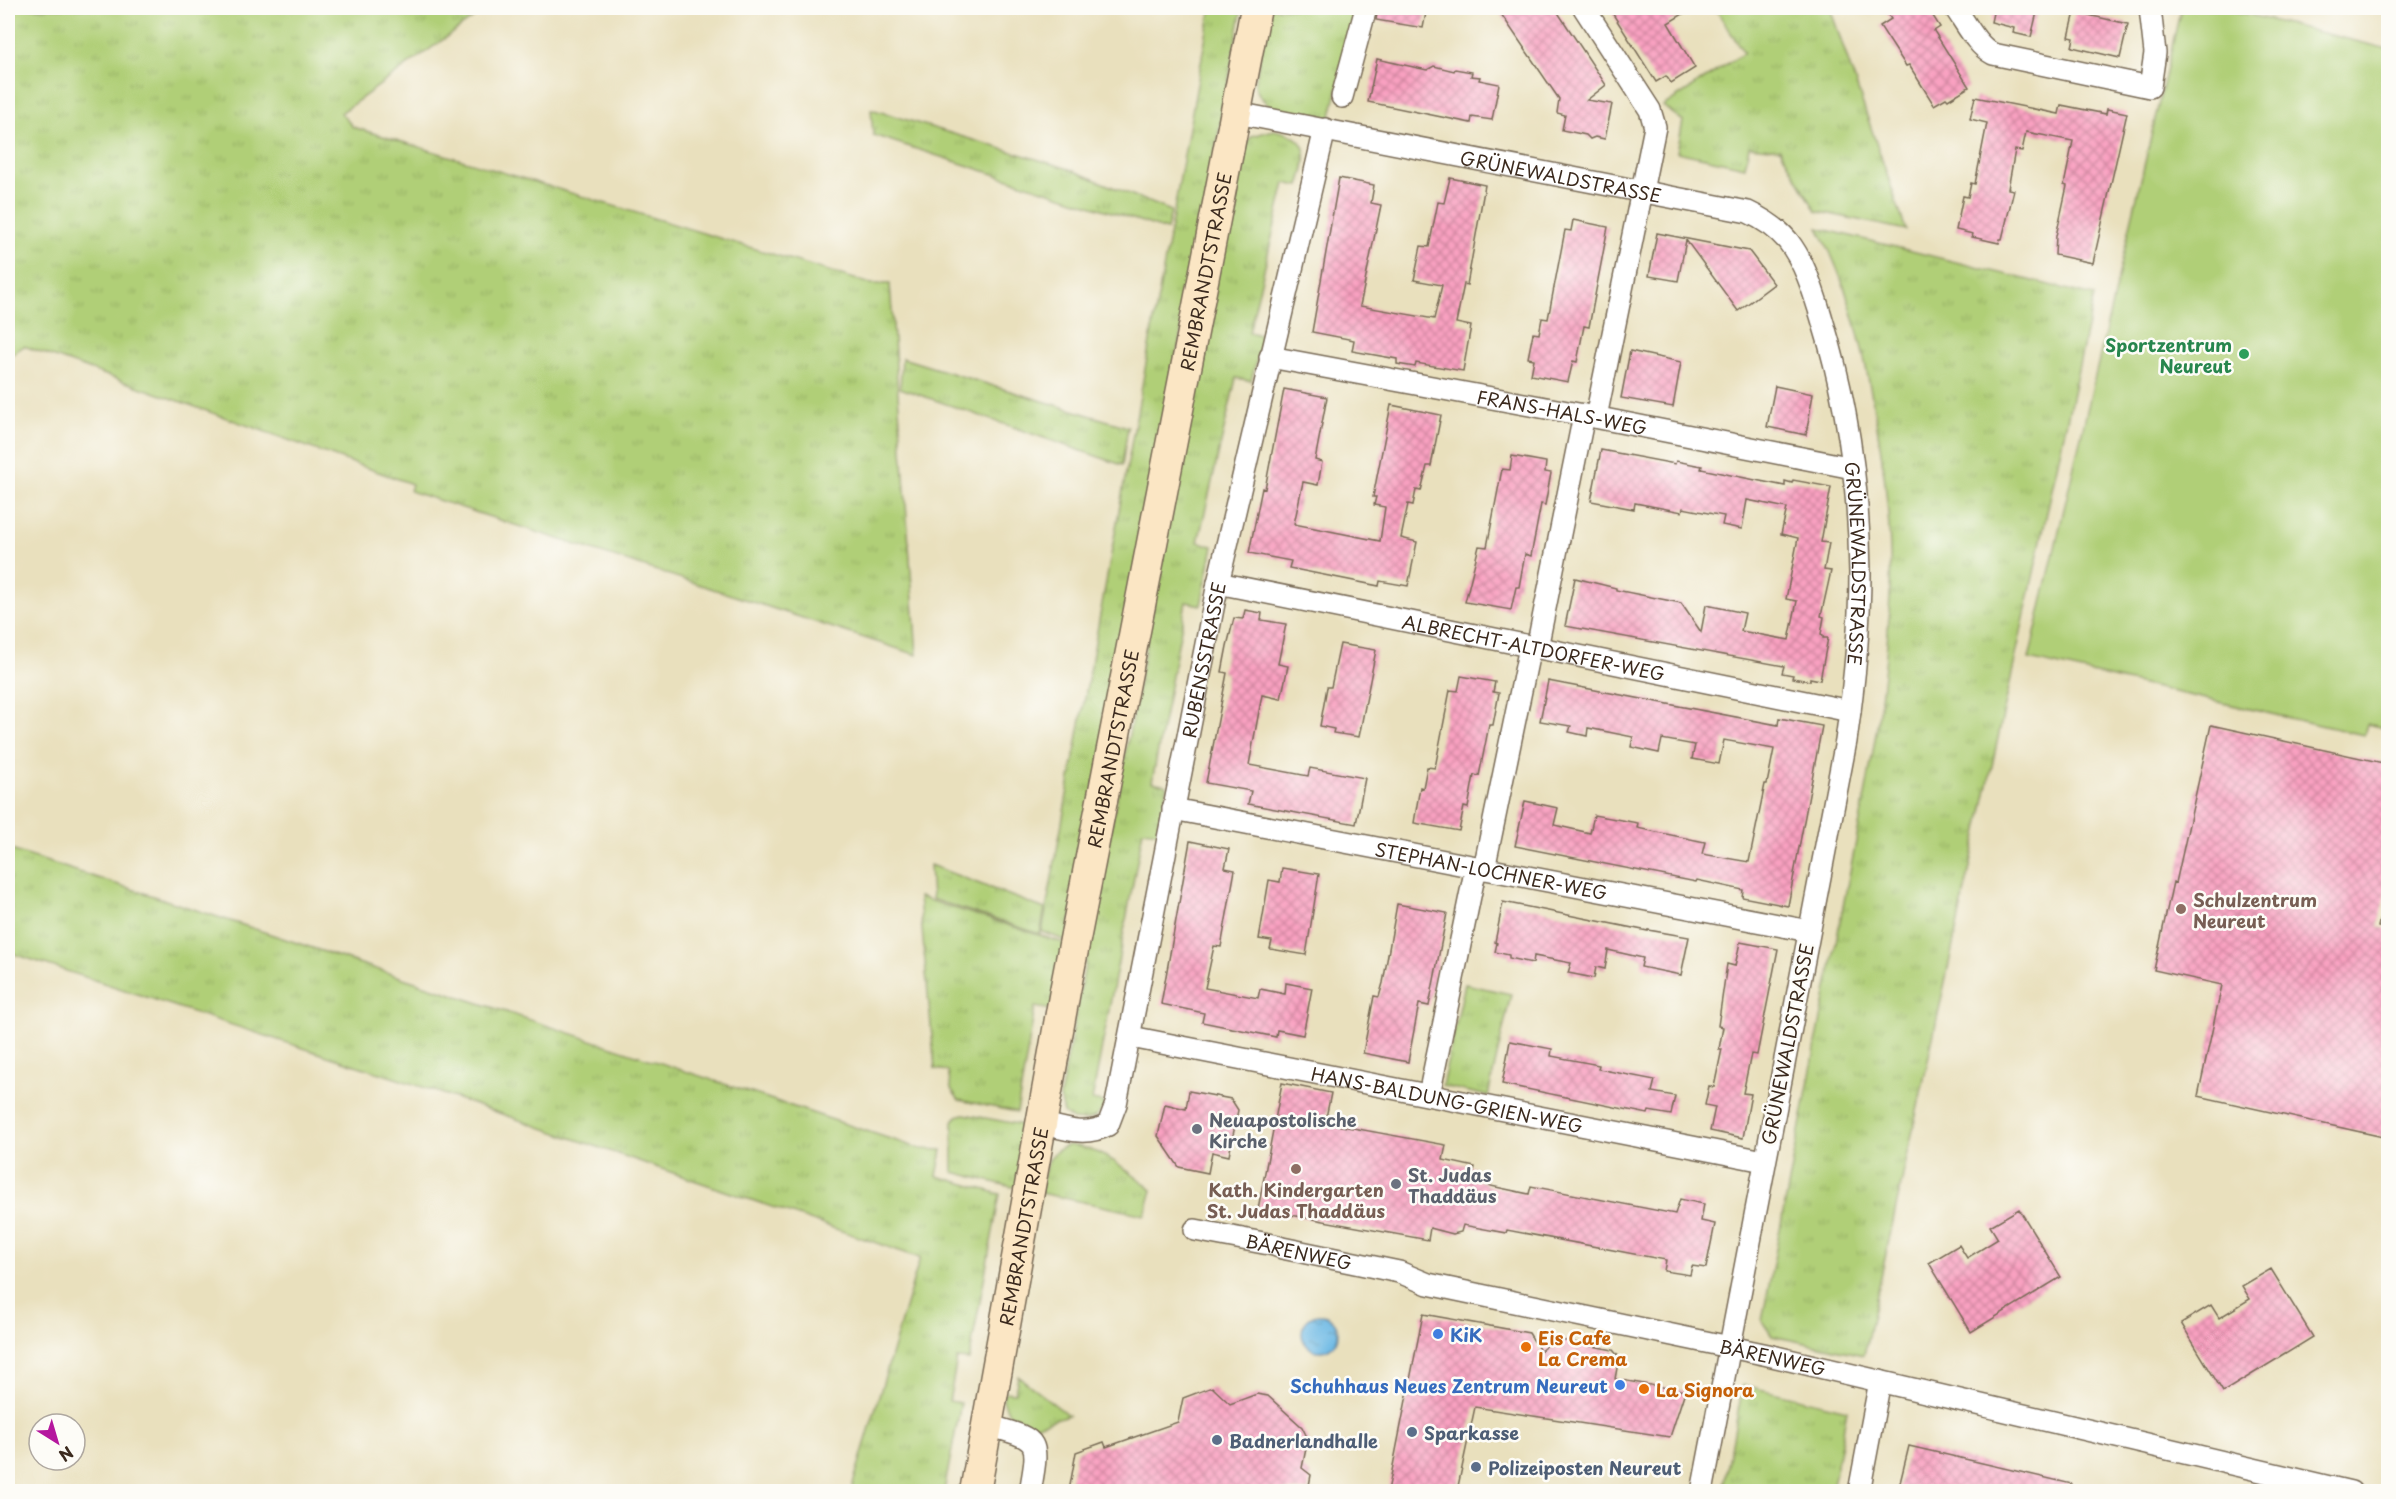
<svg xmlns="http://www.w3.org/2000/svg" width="2396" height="1499" font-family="'Playpen Sans',sans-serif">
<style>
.grass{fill:url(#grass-tufts);stroke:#767c4a;stroke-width:1.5}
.pitch{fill:#b0cf77;stroke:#767c4a;stroke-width:1.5}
.water{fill:url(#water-ripples);stroke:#527181;stroke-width:1.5}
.building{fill:url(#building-cross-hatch)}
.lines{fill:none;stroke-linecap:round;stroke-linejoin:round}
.street-casing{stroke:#786a56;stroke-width:24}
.secondary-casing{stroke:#786a56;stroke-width:33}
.street{stroke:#fff;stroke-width:21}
.secondary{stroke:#fbe6c4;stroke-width:30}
.leisure-dot{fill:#2e9e5b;stroke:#fdfcf7;stroke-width:2}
.education-dot{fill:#8d6e63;stroke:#fdfcf7;stroke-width:2}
.worship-dot{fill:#6b7280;stroke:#fdfcf7;stroke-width:2}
.shop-dot{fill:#3f7fe0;stroke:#fdfcf7;stroke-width:2}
.food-dot{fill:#e8710a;stroke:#fdfcf7;stroke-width:2}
.service-dot{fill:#5c6f8a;stroke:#fdfcf7;stroke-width:2}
.labels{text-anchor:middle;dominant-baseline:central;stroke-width:5;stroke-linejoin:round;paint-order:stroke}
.street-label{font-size:18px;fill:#3b2a1e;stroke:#fdfcf7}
.leisure-label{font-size:18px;font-weight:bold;fill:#27864d;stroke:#fdfcf7;text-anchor:end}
.education-label{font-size:18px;font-weight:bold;fill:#785e54;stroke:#fdfcf7;text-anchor:start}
.worship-label{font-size:18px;font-weight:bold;fill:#5b616d;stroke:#fdfcf7;text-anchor:start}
.shop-label{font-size:18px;font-weight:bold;fill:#366cbe;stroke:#fdfcf7;text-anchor:start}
.food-label{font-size:18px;font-weight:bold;fill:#c56008;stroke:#fdfcf7;text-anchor:start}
.service-label{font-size:18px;font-weight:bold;fill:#4e5e75;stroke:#fdfcf7;text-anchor:start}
</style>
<defs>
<pattern id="grass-tufts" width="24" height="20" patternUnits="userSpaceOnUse" patternTransform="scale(1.5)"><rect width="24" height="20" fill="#b0cf77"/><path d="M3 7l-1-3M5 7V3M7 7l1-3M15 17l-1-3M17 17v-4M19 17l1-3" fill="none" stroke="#98b266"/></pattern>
<pattern id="water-ripples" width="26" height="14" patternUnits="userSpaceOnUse" patternTransform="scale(1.5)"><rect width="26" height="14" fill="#6ab8e4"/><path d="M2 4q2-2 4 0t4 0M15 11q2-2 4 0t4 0" fill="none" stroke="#5896b8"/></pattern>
<pattern id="building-cross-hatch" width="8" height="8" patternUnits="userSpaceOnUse" patternTransform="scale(1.5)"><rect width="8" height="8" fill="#f9a1c1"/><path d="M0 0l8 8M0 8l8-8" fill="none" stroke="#cb839c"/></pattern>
</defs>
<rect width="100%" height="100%" fill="#fdfcf7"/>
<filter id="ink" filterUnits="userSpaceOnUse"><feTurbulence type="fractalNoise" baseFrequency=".0167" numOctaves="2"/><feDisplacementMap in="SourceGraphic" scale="12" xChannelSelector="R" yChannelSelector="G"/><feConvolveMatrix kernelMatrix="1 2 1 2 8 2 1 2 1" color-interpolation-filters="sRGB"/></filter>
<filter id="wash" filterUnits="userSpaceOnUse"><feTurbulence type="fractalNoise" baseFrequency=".008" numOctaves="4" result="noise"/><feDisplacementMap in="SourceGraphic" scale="24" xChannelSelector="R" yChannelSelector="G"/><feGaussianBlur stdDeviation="1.35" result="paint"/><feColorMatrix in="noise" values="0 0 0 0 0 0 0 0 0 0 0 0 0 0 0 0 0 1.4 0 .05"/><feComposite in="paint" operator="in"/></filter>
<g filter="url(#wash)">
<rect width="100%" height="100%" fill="#e9e0bd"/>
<path class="grass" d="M8 8H487L341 113 353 127 871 284H890L917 655 410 491 412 484 24 346 8 357Z
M1211 8H1242L1067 941 1042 932Z
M1268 8H1357L1330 120C1303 115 1264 117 1255 85Z
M1715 8H1830L1906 230 1816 211 1780 149 1749 146 1745 167 1677 152 1683 121 1663 106 1744 53Z
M871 109 1069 169 1171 211 1167 230 873 135Z
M1274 130C1311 137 1309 155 1299 186L1285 183 1249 332 1263 336 1251 381 1236 378 1198 542 1213 546 1201 605 1186 602 1152 782 1167 785 1158 832 1143 830 1092 1100 1106 1103C1099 1118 1089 1122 1073 1120L1064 1113 1060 1097 1240 151 1252 136Z
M1818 228 2094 296 1864 1355 1772 1336 1762 1321C1786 1196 1810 1071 1835 947 1856 837 1883 727 1889 615 1894 540 1885 466 1871 392 1860 335 1846 279 1818 228Z
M902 358 1128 427 1122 465 900 388Z
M8 849 255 929 921 1149 942 1150 937 1176 1000 1194 969 1360 957 1359 949 1401 961 1403 944 1491H851L920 1258 438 1092 8 952Z
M930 865 1045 909 1040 934 932 899Z
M919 897 1067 944 1052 1010 1035 1007 1017 1112 959 1100 951 1089 948 1071 935 1069Z
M1465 984 1511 994 1488 1096 1442 1086Z
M964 1114 1028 1126 1020 1184 1012 1187 953 1172V1122L957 1116Z
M1068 1145C1102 1148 1126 1169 1152 1190L1145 1215 1040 1193C1046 1170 1044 1154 1068 1145Z
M1018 1376 1068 1415 1034 1426 1009 1414 1003 1400 1004 1392 1015 1393Z
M1743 1385 1847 1410 1832 1491H1723Z"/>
<path class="pitch" d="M2181 8H2222L2388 49V729L2367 724 2364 735 2029 659Z"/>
<path class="water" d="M1302 1333a18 18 0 1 1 36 0a18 18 0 1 1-36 0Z"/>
<g id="blocks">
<path class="building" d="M1378 8H1427L1423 28 1376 20Z
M1497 8H1555L1606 85 1587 100 1612 104 1605 139 1595 137 1590 139 1586 135 1562 130 1565 115 1557 113 1559 99Z
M1609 8H1693L1668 23 1695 68 1671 83 1666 76 1656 82Z
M1883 8H1928L1940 27 1934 31 1969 87 1948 100 1946 98 1934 105 1909 65 1906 66 1880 26 1891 19Z
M1994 8H2038L2031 37 2013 33 2014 28 1991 22Z
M2075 12 2128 24 2120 58 2072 47 2074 38 2069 37Z
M1377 59 1427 70 1434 66 1454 71 1455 69 1472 72 1471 76 1480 77 1479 80 1499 84 1492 120 1472 117 1471 123 1368 102Z
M1975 97 2059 114 2061 105 2106 114 2107 109 2127 113 2093 263 2055 255 2056 236 2067 186 2064 185 2073 141 2026 132 2022 151 2015 150 2008 189 2014 190 2002 239H2000L1999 243 1972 237 1973 234 1956 230 1963 196 1968 197 1971 183 1975 184 1987 123 1970 119Z
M1339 178 1374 185 1371 203 1381 205 1360 306 1434 319 1442 285 1414 280 1421 246 1429 247 1438 202 1444 203 1450 178 1485 185 1467 285 1464 284 1456 323 1471 326 1463 371 1416 363 1415 367 1397 364V359L1352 351 1354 340 1312 332Z
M1573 220 1608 227 1589 327 1584 326 1577 362 1573 361 1568 382 1531 375 1534 359 1528 358 1533 333 1539 334 1542 318 1548 319 1565 230 1571 231Z
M1657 233 1749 251 1774 284 1738 311 1686 240 1678 281 1649 276Z
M1630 351 1681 362 1673 407 1621 398Z
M1775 386 1813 394 1806 435 1767 427Z
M1284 389 1327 397 1315 460 1322 462 1318 485 1303 482 1294 524 1380 541 1385 507 1374 505 1376 497H1373L1391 405 1441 415 1431 466H1427L1421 491 1416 490 1413 505 1408 504 1401 538 1417 542 1408 586 1380 581 1379 586 1289 568 1291 561 1249 553 1262 488 1265 489Z
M1601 450 1675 464 1676 461 1702 466 1701 469 1785 486V481L1792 483 1793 480 1831 487 1821 542 1829 543 1824 570 1831 571 1821 616 1824 617 1821 634 1823 635V638H1828L1820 680 1810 678V681L1792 678 1793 675 1782 673 1784 666 1565 626 1575 578 1616 588V590L1681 603 1701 632 1706 605 1745 613 1741 631 1789 640 1797 601 1786 599 1798 538 1781 534 1787 508 1747 500 1742 529 1722 525 1724 516 1683 508 1682 512 1635 503 1634 509 1591 501Z
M1512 456 1546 462 1545 472 1551 473 1545 505 1541 504 1531 556 1525 554 1519 587H1516L1511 610 1465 602 1479 546 1487 547 1502 469 1510 470Z
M1245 610 1262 613 1261 620 1286 624 1278 664 1288 666 1281 699 1262 695 1249 765 1308 776 1310 768 1365 778 1356 824 1248 804 1251 791 1206 783 1227 673 1222 672 1227 646 1234 618 1243 619Z
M1340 644 1376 650 1359 737 1333 733 1334 729 1320 726 1327 687H1331Z
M1461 676 1495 682 1493 692 1499 693 1493 725H1489L1479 776 1474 775 1468 808 1464 807 1459 831 1414 823 1420 787 1423 788 1427 767 1435 768 1450 690 1458 691Z
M1548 681 1778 725 1779 718 1822 726 1788 906 1742 897 1743 890 1697 880 1696 882 1515 846 1525 801 1558 808 1554 825 1590 833 1594 815 1638 823 1637 828 1705 842 1702 854 1749 862 1765 784H1767L1774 749 1724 740 1719 764 1692 759 1695 745 1662 739 1659 753 1631 747 1633 737 1588 728 1587 736 1569 732 1571 726 1540 721Z
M2211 725 2388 764V881L2378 927 2388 929V1138L2198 1096 2222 985 2154 970 2173 882 2176 883Z
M1190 841 1229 849 1225 868 1235 870 1221 947 1214 946 1205 988 1258 998 1260 989 1285 994 1286 983 1312 988 1303 1035 1277 1030 1276 1037 1202 1022 1204 1013 1161 1004Z
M1282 868 1319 874 1306 955 1270 949 1272 941 1259 939 1269 880 1280 882Z
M1503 902 1648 931V930L1689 937 1681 975 1641 967 1643 958 1608 950 1605 969 1596 967 1594 978 1568 973 1571 963 1534 956 1533 963 1509 958V955L1495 952 1497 943 1495 942Z
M1397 904 1447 913 1429 1006 1419 1004 1408 1062 1363 1053 1374 996 1379 997 1383 983Z
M1740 942 1778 949 1757 1055 1751 1054 1743 1093 1751 1094 1743 1138 1710 1131 1715 1107 1705 1105 1709 1086 1714 1087 1722 1049H1719L1723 1027 1718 1026 1727 964 1735 966Z
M1510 1041 1552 1049 1551 1056 1599 1065 1598 1069 1655 1080 1652 1092 1675 1096 1671 1115 1649 1111 1648 1114 1502 1084Z
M1282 1083 1331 1093 1325 1123 1446 1145 1443 1160 1475 1167 1472 1179 1486 1182V1185L1529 1194 1531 1186 1675 1214 1680 1199 1704 1204 1701 1221 1715 1224 1706 1268 1692 1266 1690 1275 1664 1271 1666 1260 1507 1230 1506 1233 1463 1225 1461 1232 1453 1234 1430 1228 1428 1240 1258 1209Z
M1189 1091 1231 1099 1238 1110 1229 1156 1212 1152 1208 1173 1179 1167 1158 1136 1165 1104 1186 1109Z
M2019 1209 2061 1277 1971 1332 1929 1263 1959 1245 1967 1258 1998 1239 1990 1226Z
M2271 1269 2313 1337 2223 1392 2181 1323 2211 1305 2219 1318 2250 1299 2242 1286Z
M1423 1314 1529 1333 1540 1351 1556 1339 1613 1350 1619 1357 1615 1379 1685 1391 1670 1437 1475 1407 1457 1491H1388Z
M1212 1387 1230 1404 1257 1394 1268 1396 1302 1427 1308 1439 1302 1468 1311 1475 1308 1491H1069L1076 1452 1104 1442 1106 1447 1178 1422 1183 1398Z
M1909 1446 2072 1484V1491H1898Z"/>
</g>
</g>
<g filter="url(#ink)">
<use href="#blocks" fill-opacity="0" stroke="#786a56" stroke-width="1.5"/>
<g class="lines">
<g class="street-casing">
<g id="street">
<path d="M1584 8 1650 110 1655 127 1596 417"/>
<path d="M1955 8C1966 23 1976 45 1993 54L2150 87 2155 53 2150 8"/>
<path d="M1342 97 1366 8"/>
<path id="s1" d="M1237 113 1748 212C1763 219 1777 228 1788 241 1805 263 1813 290 1821 316 1847 399 1859 486 1860 573 1860 629 1854 685 1846 741L1702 1492"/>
<path id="s2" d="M1270 357 1584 415 1853 468"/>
<path id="s3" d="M1218 583 1850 711"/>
<path d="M1537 648 1584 415"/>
<path id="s4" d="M1173 809 1809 931"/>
<path d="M1484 869 1530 647"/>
<path id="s5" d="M1131 1037 1764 1161"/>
<path d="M1429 1095 1476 867"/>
<path id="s6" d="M1041 1123C1065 1129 1085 1137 1108 1125L1116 1104 1218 583 1325 129"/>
<path id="s7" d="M1195 1230 1274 1245 1282 1248 1399 1272 1428 1284 1768 1355 2351 1492"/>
<path d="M987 1425C1039 1440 1040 1437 1030 1492"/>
<path d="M1859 1492 1880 1381"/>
</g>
</g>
<g class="secondary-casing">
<g id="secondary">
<path id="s8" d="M975 1492 1065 991 1256 8"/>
</g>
</g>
<use href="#street" class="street"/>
<use href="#secondary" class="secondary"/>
</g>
</g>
<circle class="leisure-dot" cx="2244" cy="354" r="6"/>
<g class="education-dot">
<circle cx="2181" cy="909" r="6"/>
<circle cx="1296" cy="1169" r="6"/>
</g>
<g class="worship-dot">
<circle cx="1197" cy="1129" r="6"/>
<circle cx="1396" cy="1184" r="6"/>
</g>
<g class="shop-dot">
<circle cx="1438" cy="1334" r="6"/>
<circle cx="1620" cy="1385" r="6"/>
</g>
<g class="food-dot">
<circle cx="1526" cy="1347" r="6"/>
<circle cx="1644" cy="1389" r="6"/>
</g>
<g class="service-dot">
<circle cx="1412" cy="1432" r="6"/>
<circle cx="1217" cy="1440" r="6"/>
<circle cx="1476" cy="1467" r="6"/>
</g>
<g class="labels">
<g class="street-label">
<text stroke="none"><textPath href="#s1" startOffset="330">GRÜNEWALDSTRASSE</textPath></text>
<text stroke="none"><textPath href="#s8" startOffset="1242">REMBRANDTSTRASSE</textPath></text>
<text stroke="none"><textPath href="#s2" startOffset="297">FRANS-HALS-WEG</textPath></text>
<text stroke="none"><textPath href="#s1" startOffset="904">GRÜNEWALDSTRASSE</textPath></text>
<text stroke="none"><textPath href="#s3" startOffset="322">ALBRECHT-ALTDORFER-WEG</textPath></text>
<text stroke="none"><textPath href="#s6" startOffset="544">RUBENSSTRASSE</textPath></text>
<text stroke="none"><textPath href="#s8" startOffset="756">REMBRANDTSTRASSE</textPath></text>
<text stroke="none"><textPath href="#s4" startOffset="324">STEPHAN-LOCHNER-WEG</textPath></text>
<text transform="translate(1787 1044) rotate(-79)">GRÜNEWALDSTRASSE</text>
<text stroke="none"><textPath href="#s5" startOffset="322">HANS-BALDUNG-GRIEN-WEG</textPath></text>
<text stroke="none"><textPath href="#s8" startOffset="270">REMBRANDTSTRASSE</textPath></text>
<text stroke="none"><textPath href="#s7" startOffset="106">BÄRENWEG</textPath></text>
<text stroke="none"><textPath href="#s7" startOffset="592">BÄRENWEG</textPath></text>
</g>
<g class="leisure-label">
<text x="2232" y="344">Sportzentrum<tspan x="2232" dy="21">Neureut</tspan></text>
</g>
<g class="education-label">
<text x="2193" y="899">Schulzentrum<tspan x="2193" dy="21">Neureut</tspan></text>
<text x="1296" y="1189" text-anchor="middle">Kath. Kindergarten<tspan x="1296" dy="21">St. Judas Thaddäus</tspan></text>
</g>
<g class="worship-label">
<text x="1209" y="1119">Neuapostolische<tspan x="1209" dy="21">Kirche</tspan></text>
<text x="1408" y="1174">St. Judas<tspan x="1408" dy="21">Thaddäus</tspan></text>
</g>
<g class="shop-label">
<text x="1450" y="1334">KiK</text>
<text x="1608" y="1385" text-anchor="end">Schuhhaus Neues Zentrum Neureut</text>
</g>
<g class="food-label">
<text x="1538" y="1337">Eis Cafe<tspan x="1538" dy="21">La Crema</tspan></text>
<text x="1656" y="1389">La Signora</text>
</g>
<g class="service-label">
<text x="1424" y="1432">Sparkasse</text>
<text x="1229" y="1440">Badnerlandhalle</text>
<text x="1488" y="1467">Polizeiposten Neureut</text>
</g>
</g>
<rect width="2396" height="1499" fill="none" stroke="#fdfcf7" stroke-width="30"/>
<g transform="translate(57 1442) rotate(143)"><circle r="28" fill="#fdfcf7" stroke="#afa8a0" stroke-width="1.5"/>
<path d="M0-4.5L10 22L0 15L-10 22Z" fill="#b5179e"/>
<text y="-9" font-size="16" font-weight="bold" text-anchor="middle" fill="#3b2a1e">N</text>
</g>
</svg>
